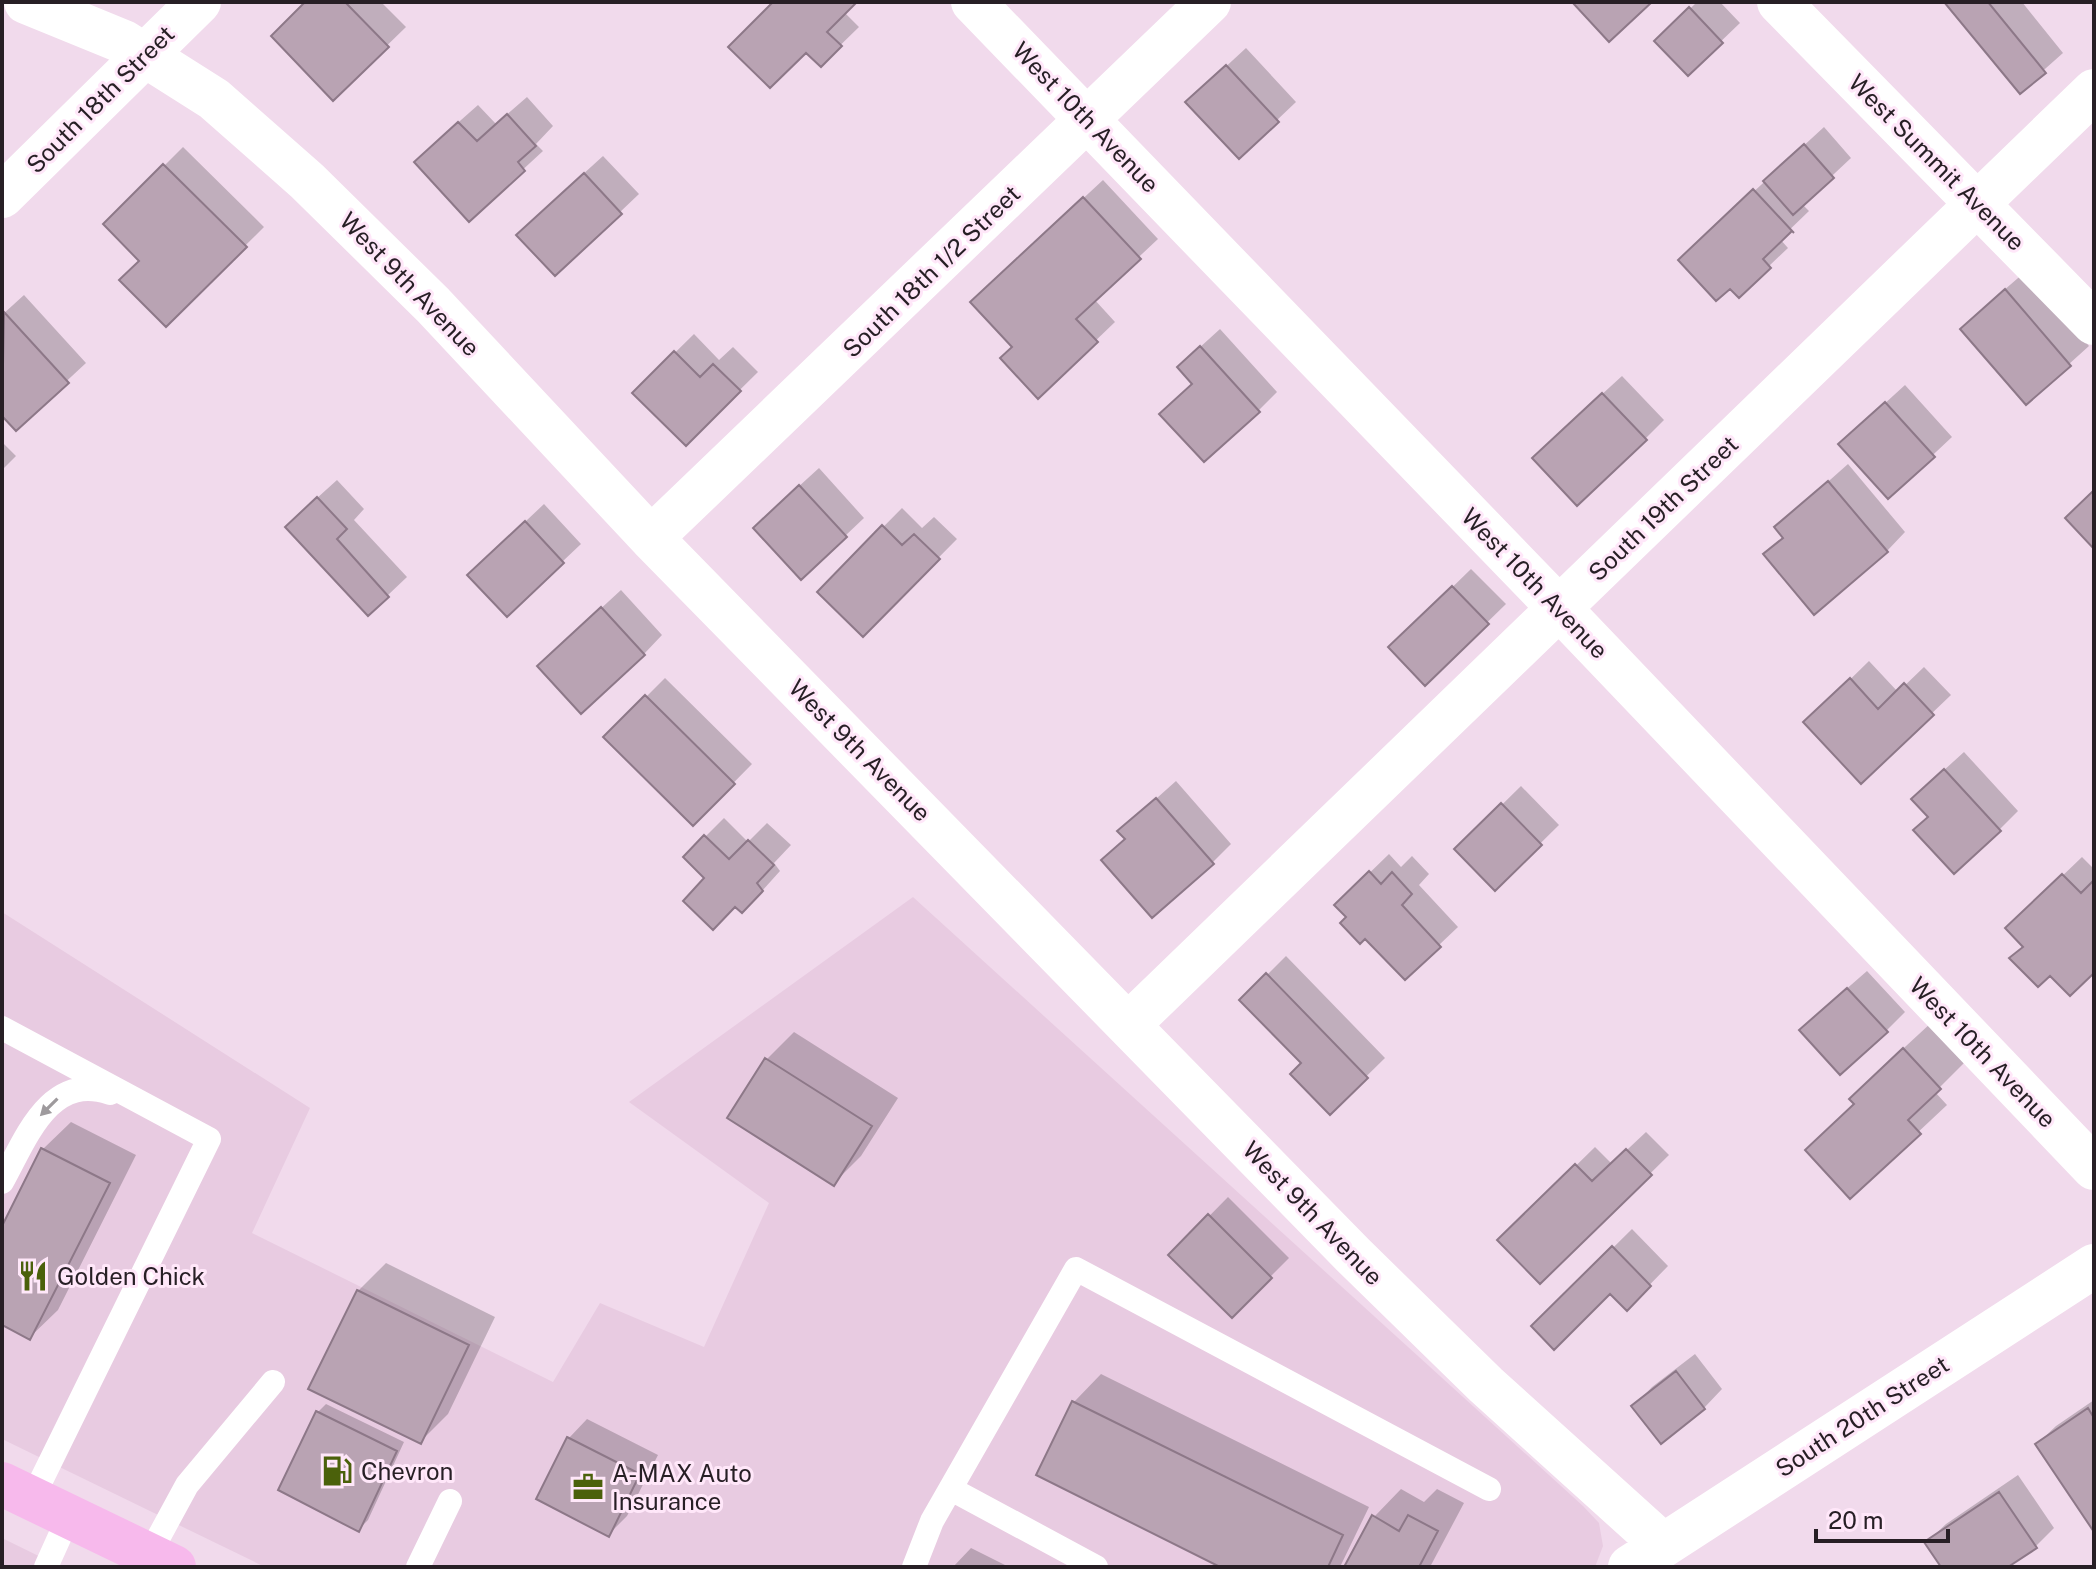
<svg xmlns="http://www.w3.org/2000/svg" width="2096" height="1569" font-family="'Public Sans',sans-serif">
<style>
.built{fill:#e8cbe1}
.shadow{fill:#0003}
.building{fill:#b9a3b3;stroke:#8d7888;stroke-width:2}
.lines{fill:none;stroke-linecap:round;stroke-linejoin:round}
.lane{stroke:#fff;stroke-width:24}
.street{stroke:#fff;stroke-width:44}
.primary{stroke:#f7b9ec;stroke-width:44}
.oneway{fill:#9e9a9d}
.labels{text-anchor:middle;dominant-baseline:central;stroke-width:6;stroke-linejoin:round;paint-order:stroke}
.street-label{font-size:24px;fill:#271f25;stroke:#ffe7f9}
.poi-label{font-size:24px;fill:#271f25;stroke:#ffe7f9;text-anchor:start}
</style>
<rect width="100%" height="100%" fill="#f1daec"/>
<path class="built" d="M913 897 1583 1506 1599 1523 1603 1546 1595 1567H265L2 1439V912L310 1108 252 1233 553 1382 600 1303 704 1347 769 1203 629 1102Z
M2 1538 61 1567H2Z"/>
<path class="shadow" d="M307 2H381L406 27 333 98Z
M776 2H854L844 12 859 27 821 64 806 50 731 47Z
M1697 2H1720L1740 23 1688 73 1657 41Z
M1947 2H2022L2063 53 2020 91Z
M1246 48 1296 102 1239 156 1207 84Z
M527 97 553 126 536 144 543 151 469 219 435 143 478 105 496 124Z
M1824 127 1851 158 1802 204 1809 211 1780 239 1788 248 1769 266 1699 242Z
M183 147 264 227 166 324 142 261 106 224Z
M603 156 639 194 555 274 537 216Z
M1103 180 1158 239 1094 299 1115 322 1038 396 1014 347 991 284Z
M2025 272 2089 346 2027 402 1981 310Z
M24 295 86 363 16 428 2 413V397L5 395 2 392V315Z
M1220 329 1277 392 1258 411 1194 383 1198 349Z
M694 334 719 360 733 347 758 372 686 443 635 392Z
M1622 376 1664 420 1645 439H1553Z
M1905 385 1952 437 1889 496 1860 426Z
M2 442 16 456 2 470Z
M1848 464 1905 532 1887 551 1766 555 1784 536 1777 527Z
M819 468 864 518 845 536 774 509Z
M337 480 364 509 354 520 407 577 368 614 306 508Z
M544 504 581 544 562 562 488 557Z
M902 508 922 528 934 517 957 539 863 634 819 592Z
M1471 569 1506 604 1425 683 1391 647Z
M621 590 662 635 644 654 558 648Z
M1869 661 1898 692 1924 667 1951 695 1861 781 1825 704Z
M665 678 752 764 693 824 606 737Z
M1964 752 2018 811 1999 830 1930 817 1932 781Z
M1176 781 1231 844 1212 863 1126 838 1120 831Z
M1521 786 1559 825 1495 888 1457 849Z
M724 818 748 842 767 823 791 845 774 863 780 871 761 892 707 878 685 857Z
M1389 854 1401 867 1412 856 1429 874 1419 885 1458 927 1439 945 1348 917 1355 887Z
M2082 857 2094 869V970L2050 973 2008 928Z
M1286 956 1385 1058 1330 1112 1304 1063 1242 1000Z
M1867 971 1905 1012 1886 1031 1820 1012Z
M1932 1022 1967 1060 1935 1092 1947 1105 1850 1196 1856 1103 1879 1071Z
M794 1032 898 1098 861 1156 833 1184 767 1059Z
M71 1122 136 1155 58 1310 30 1337 2 1323V1230L43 1149Z
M1646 1132 1669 1155 1540 1282 1499 1241 1595 1147 1612 1164Z
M1228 1197 1289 1258 1232 1315 1171 1255Z
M1632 1229 1668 1266 1627 1308 1610 1291 1534 1326Z
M386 1263 495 1317 448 1414 420 1442 358 1291Z
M1695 1354 1722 1389 1704 1408 1634 1406 1652 1387Z
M1101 1374 1369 1507 1340 1567H1225L1039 1474 1074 1402Z
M2094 1400V1528L2037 1444 2056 1426Z
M326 1404 404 1442 368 1520 359 1529 318 1412Z
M587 1419 658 1455 627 1516 609 1534 539 1498 569 1438Z
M2018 1475 2054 1528 2036 1546 2004 1567H1944L1927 1542 1946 1524Z
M1401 1489 1424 1502 1437 1489 1464 1503 1430 1567H1347L1374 1517Z
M971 1548 1009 1567H953Z"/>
<path class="building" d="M305 2H345L389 47 333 101 271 36Z
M773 2 856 3 827 32 842 46 821 67 806 53 770 88 728 47Z
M1572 2H1652L1609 42Z
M1944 2H1988L2046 73 2020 94Z
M1689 7 1723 43 1688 76 1654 41Z
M1226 65 1279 122 1239 159 1185 102Z
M507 114 536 146 518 162 525 171 469 222 414 162 458 122 477 141Z
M1804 144 1834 178 1793 215 1763 181Z
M163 164 247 247 166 327 119 280 139 261 103 224Z
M584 173 622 214 555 276 516 235Z
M1753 189 1794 233 1792 231 1763 259 1771 268 1739 298 1730 289 1716 301 1678 260Z
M1083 197 1141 259 1076 319 1098 342 1038 399 1000 358 1012 347 970 302Z
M2005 289 2071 366 2026 405 1960 329Z
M4 312 69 383 16 431 2 416Z
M1200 346 1260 412 1204 462 1159 414 1192 384 1177 367Z
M674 351 700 377 713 364 741 391 686 446 632 393Z
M1602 393 1647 440 1577 506 1532 458Z
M1885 402 1935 457 1888 499 1838 444Z
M1828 481 1888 552 1814 615 1763 554 1783 538 1774 527Z
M799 485 847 537 801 580 753 528Z
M2094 490V549L2065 518Z
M317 497 347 529 337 539 389 597 368 616 285 527Z
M525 521 564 563 507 617 467 575Z
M882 525 902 545 914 534 940 559 863 637 817 592Z
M1452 586 1489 624 1425 686 1388 647Z
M601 607 645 655 581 714 537 666Z
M1850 678 1878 709 1904 683 1934 715 1861 784 1803 722Z
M645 695 735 784 693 826 603 737Z
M1944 769 2001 831 1954 874 1913 830 1928 817 1911 799Z
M1156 798 1214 864 1152 918 1101 860 1125 839 1117 831Z
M1501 803 1542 845 1495 891 1454 849Z
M704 835 729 859 748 840 774 865 757 883 763 891 742 913 735 907 713 930 683 901 704 878 683 857Z
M1369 871 1381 884 1392 872 1412 894 1402 905 1441 947 1405 980 1365 939 1360 944 1340 923 1346 917 1334 905Z
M2062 874 2081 893 2092 882 2094 884V973L2070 996 2050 976 2038 987 2009 958 2023 947 2005 928Z
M1266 973 1368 1078 1330 1115 1290 1074 1301 1063 1239 1000Z
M1847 988 1888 1032 1840 1075 1799 1030Z
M1903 1048 1941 1089 1908 1120 1921 1134 1850 1199 1805 1150 1854 1104 1849 1099Z
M765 1058 872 1126 834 1186 727 1118Z
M41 1148 110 1183 30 1340 2 1325V1226Z
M1626 1149 1652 1175 1540 1284 1497 1240 1575 1164 1592 1181Z
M1208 1214 1272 1278 1232 1318 1168 1255Z
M1612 1246 1651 1286 1627 1311 1610 1294 1554 1350 1531 1326Z
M357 1290 469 1345 421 1444 308 1389Z
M1676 1371 1705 1409 1661 1444 1631 1406Z
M1072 1401 1343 1535 1328 1567H1220L1036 1475Z
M2088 1408 2094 1418V1532L2035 1444Z
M316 1411 397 1451 359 1532 278 1490Z
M567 1437 640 1474 609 1537 536 1499Z
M1999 1492 2037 1548 2008 1567H1941L1924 1542Z
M1372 1515 1399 1531 1408 1515 1438 1531 1419 1567H1344Z"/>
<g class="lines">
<path class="lane" d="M2 1028 209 1139 32 1499
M2 1182C26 1139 49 1072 110 1093
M951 1489 1096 1567
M149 1555 187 1485 273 1382
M46 1567 69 1516
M418 1567 450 1501
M914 1567 932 1521 1076 1269 1489 1489"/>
<path class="street" d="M26 2 124 42 214 99 307 181 433 305 651 538 1353 1255 1486 1385 1663 1545
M973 2 1559 608 2094 1168
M1779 2 2094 323
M2 196 199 2
M651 538 1209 2
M1129 1024 2094 91
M1630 1567 2094 1266"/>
<path class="primary" d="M2 1484 174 1567"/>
</g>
<defs><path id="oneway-solid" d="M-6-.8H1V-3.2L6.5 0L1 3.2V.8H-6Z" transform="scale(2)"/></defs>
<use class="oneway" href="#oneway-solid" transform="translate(49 1107) rotate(135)"/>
<defs>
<g id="restaurant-bare" transform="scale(2.4)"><path d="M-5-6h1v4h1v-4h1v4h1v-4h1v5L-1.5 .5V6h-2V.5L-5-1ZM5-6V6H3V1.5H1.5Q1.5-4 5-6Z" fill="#4b610b" stroke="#ffe7f9" stroke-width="2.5" paint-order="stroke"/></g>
<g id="fuel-bare" transform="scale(2.4)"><path d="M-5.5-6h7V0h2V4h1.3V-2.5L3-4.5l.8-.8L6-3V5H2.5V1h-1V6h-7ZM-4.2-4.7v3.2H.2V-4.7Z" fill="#4b610b" stroke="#ffe7f9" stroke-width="2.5" paint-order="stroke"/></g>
<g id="office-bare" transform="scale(2.4)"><path d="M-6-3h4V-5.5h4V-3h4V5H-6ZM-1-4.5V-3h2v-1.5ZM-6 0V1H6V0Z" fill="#4b610b" stroke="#ffe7f9" stroke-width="2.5" paint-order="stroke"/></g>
</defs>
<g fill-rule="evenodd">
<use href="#restaurant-bare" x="33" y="1276"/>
<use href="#fuel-bare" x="337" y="1471"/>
<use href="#office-bare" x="588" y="1487"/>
</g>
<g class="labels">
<g class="street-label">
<text transform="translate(100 99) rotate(-45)">South 18th Street</text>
<text transform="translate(1086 117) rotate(46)">West 10th Avenue</text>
<text transform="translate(1937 162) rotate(45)">West Summit Avenue</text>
<text transform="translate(931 271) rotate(-44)">South 18th 1/2 Street</text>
<text transform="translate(410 284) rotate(46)">West 9th Avenue</text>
<text transform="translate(1663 508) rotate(-44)">South 19th Street</text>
<text transform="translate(1535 583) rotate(46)">West 10th Avenue</text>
<text transform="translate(860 750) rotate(45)">West 9th Avenue</text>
<text transform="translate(1983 1052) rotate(46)">West 10th Avenue</text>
<text transform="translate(1313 1213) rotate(46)">West 9th Avenue</text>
<text transform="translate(1862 1416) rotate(-33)">South 20th Street</text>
</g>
<g class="poi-label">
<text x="57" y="1276">Golden Chick</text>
<text x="361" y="1471">Chevron</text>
<text x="612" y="1473">A-MAX Auto<tspan x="612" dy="28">Insurance</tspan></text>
</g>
</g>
<rect width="2096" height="1569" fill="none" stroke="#271f25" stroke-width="8"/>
<path d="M1816 1529v12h132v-12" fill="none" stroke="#271f25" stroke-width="4"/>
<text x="1828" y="1529" font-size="24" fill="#271f25" stroke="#ffe7f9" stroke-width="6" paint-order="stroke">20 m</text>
</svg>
